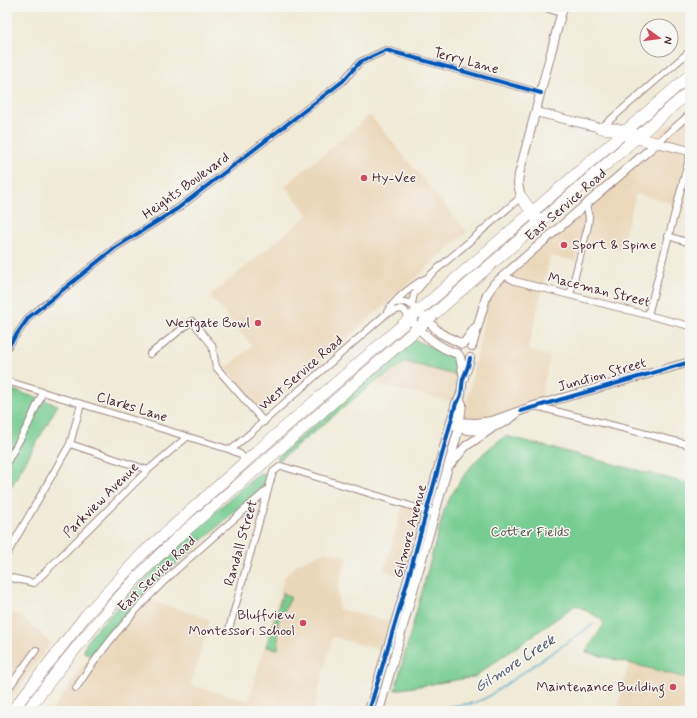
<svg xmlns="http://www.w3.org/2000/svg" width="697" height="718" font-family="Mynerve,sans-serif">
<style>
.built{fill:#ebd8ba}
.green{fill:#77cd91;stroke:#60765e}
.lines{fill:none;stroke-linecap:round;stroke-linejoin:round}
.stream{stroke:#50a9cd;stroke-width:1.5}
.street-casing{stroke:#9d8581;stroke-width:8}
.secondary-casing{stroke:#9d8581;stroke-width:10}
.highway-casing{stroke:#9d8581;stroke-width:12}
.street{stroke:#fff;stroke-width:6}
.secondary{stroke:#fff;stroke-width:8}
.highway{stroke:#fff;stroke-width:11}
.cycleway-casing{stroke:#f6f6f2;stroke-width:6}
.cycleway{stroke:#0057b8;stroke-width:4}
.poi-dot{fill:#d1495b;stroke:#f6f6f2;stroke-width:1.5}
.labels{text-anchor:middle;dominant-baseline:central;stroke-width:3;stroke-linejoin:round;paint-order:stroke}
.street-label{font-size:14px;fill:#4a1f2b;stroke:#f6f6f2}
.poi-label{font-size:14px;fill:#4a1f2b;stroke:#f6f6f2;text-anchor:end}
.park-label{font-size:14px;fill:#58534a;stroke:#f6f6f2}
.water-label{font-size:15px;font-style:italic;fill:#4c566c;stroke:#f6f6f2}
</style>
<rect width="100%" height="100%" fill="#f6f6f2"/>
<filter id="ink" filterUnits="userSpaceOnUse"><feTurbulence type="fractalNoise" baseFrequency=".025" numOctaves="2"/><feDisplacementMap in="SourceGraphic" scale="8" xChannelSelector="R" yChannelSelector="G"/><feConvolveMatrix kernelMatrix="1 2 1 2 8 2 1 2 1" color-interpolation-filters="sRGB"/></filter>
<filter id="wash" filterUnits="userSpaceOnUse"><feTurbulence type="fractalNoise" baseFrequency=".012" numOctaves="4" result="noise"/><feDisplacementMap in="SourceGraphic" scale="16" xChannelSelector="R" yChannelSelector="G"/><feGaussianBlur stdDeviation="0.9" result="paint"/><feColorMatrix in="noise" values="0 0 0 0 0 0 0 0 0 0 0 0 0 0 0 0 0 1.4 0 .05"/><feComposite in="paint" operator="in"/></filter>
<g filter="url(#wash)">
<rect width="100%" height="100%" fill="#f0ebd7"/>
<path class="built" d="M690 108V148L675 204 636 194 621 249 581 239 575 261 550 256 528 350 550 356 541 398 491 419H469L464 416 489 296 500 282 504 281 509 268 652 145 656 135Z
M370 115 467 232 263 413 226 368 252 346 210 296 308 215 285 186Z
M403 361 459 376 453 402 372 384Z
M404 501 425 507 406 577 384 571Z
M326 551 348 557 339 583 338 609 393 622 384 651 333 637 313 711H51L92 654 96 652 142 598 210 619 191 685 249 701 284 577 297 564Z
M7 612 20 615 51 643 7 705Z
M629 662 690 679V711H617Z"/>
<path class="green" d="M415 340 454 358 457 370 455 375 406 362 372 384 280 460 276 458Z
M7 388 58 405 7 494Z
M506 436 690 484V679L586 652 604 624 601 619 576 605 474 677 395 690 445 507C461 477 476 455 506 436Z
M260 473 267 474 263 486 175 565 142 598 96 652 89 655 84 652C85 638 103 623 112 613 158 562 208 517 260 473Z
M283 592 291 598 278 622V649L266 647Z"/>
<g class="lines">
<path class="stream" d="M419 711 474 703 486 698 594 624"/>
</g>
</g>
<g filter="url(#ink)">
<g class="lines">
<g class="street-casing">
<path id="street" d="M543 7 561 13
M602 127 690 51
M657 143 690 114
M668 236 690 243
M504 275 515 281 690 326
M570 295 588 226 589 217 586 205
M395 303 406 302 414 307
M412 304 414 294 428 277 521 197
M386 314C392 302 414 283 427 278
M648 315 690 155
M7 348 29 317 116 247 177 209 343 81 360 62 386 50 541 93
M150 354 192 321 212 345 216 367 264 422
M7 381 231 450 240 454 246 461
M535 406 690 445
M70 444 148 470
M231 450 386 314 400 309 404 310 410 319
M7 462 28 425 43 392
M7 554 70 444 81 404
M7 577 34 583 148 470 187 437
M229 629 273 472 281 466 430 512
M76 688C104 645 138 605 176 570 206 543 237 517 267 490
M7 690 36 650"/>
</g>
<g class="secondary-casing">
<path id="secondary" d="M536 112 601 128
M521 197 518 184 519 174 563 7
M424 317 440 333 462 344
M410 319C425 336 437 347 458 354
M464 343 475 328
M472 346 487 294 494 284 657 143 690 151
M460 357 464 378
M456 422 476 423 492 421 534 406 690 362
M455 425C474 437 500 427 515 415
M450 465 466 446 491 429
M369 711 407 583 456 403C463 397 461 388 463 379 466 371 469 366 470 358
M379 711 459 428 462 404 460 400"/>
</g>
<g class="highway-casing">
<path id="highway" d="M601 128 621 130 627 136
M634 134 637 138 657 143
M521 197 536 218
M12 711 86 615 143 553 246 461 690 75
M27 711C73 650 120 591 176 539L690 91"/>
</g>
<use href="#street" class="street"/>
<use href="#secondary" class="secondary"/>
<use href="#highway" class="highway"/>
<g class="cycleway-casing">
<path id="cycleway" d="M7 348 29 317 116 247 177 209 343 81 360 62 386 50 541 93
M521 411 690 362
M369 711 407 583 456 403C463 397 461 388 463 379 466 371 469 366 470 358"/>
</g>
<use href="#cycleway" class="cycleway"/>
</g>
</g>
<g class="poi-dot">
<circle cx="364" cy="178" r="4"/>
<circle cx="564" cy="245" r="4"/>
<circle cx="258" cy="323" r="4"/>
<circle cx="303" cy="623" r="4"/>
<circle cx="673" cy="687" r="4"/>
</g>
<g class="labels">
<g class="street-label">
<text transform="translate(466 61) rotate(15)">Terry Lane</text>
<text transform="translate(186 186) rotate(-36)">Heights Boulevard</text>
<text transform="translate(566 205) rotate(-41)">East Service Road</text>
<text transform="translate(599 290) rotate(14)">Maceman Street</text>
<text transform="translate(301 373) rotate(-41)">West Service Road</text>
<text transform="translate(602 375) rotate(-16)">Junction Street</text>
<text transform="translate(132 407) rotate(17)">Clarks Lane</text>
<text transform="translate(101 500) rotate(-45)">Parkview Avenue</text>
<text transform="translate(410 531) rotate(-75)">Gilmore Avenue</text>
<text transform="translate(241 543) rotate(-74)">Randall Street</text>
<text transform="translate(157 574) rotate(-44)">East Service Road</text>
</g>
<g class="poi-label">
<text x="372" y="178" text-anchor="start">Hy-Vee</text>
<text x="572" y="245" text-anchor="start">Sport &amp; Spine</text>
<text x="250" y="323">Westgate Bowl</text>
<text x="295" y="615">Bluffview<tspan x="295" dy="16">Montessori School</tspan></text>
<text x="665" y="687">Maintenance Building</text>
</g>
<g class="park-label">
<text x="530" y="532">Cotter Fields</text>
</g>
<g class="water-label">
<text transform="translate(515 664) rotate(-33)">Gilmore Creek</text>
</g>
</g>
<rect width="697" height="718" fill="none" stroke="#f6f6f2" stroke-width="24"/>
<g transform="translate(659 38) rotate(104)"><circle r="19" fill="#f6f6f2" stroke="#b1a0a2"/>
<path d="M0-3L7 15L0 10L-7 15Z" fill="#d1495b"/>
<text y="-6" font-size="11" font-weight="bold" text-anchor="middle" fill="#4a1f2b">N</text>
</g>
</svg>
